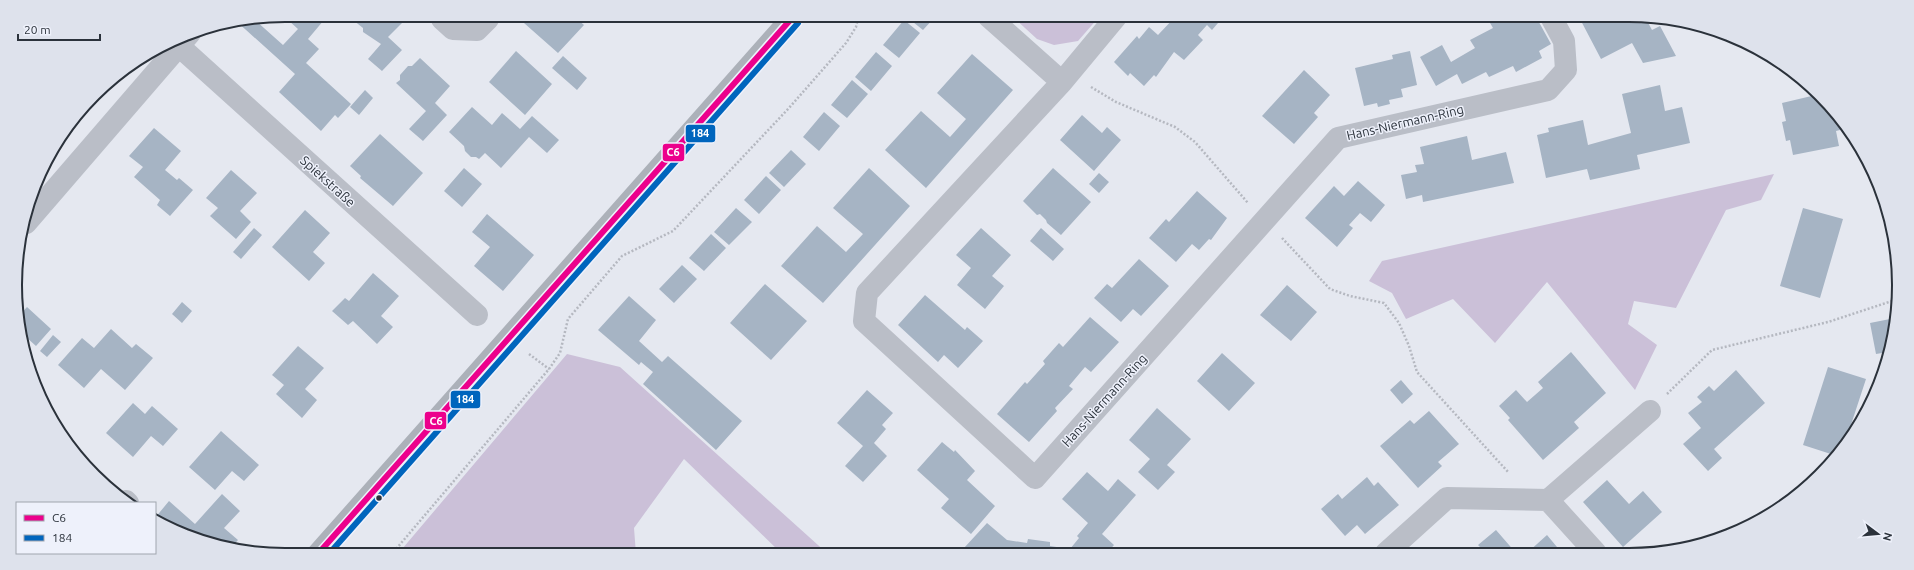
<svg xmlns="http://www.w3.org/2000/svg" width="1914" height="570" font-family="Ubuntu,sans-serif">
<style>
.green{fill:#cbc0d8}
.building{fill:#a6b4c4}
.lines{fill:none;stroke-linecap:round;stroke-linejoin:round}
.path{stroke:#b5b8c0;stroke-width:2.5;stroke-dasharray:2 2;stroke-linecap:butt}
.minor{stroke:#babec7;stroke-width:22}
.secondary{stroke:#acb1b9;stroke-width:22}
.bus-1-casing{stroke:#eef1fb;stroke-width:9}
.bus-2-casing{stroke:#eef1fb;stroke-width:9}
.bus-1{stroke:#ec008c;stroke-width:6}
.bus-2{stroke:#0065bd;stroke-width:6}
.bus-dot{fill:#2b323b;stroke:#eef1fb;stroke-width:1.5}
.labels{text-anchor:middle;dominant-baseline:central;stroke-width:3;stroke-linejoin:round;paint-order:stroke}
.street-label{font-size:13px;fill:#2b323b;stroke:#eef1fb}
.rim{fill:none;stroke:#2b323b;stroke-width:2}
.line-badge{stroke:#eef1fb;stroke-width:1.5}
.badge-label{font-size:11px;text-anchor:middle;font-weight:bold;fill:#fff}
</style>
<rect width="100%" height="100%" fill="#e5e8f0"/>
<path class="green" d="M1013 17H1099L1078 41 1054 45 1037 39Z
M1774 174 1761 200 1726 210 1676 308 1634 301 1628 324 1657 345 1635 390 1547 282 1495 343 1453 299 1406 319 1392 293 1369 281 1382 261Z
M567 354 620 367 828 554H782L684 459 634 528 636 554 397 555Z"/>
<path class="building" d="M1535 15 1551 44 1539 51 1542 58 1516 72 1513 66 1489 77 1486 72 1462 84 1457 74 1436 86 1420 57 1442 45 1451 62 1475 48 1470 40 1493 28 1486 16Z
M1588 15 1645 17 1652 30 1660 26 1676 56 1643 63 1632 43 1601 59 1580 19Z
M1224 16 1212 30 1207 25 1198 35 1203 40 1184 60 1174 52 1156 77 1154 75 1144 86 1130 73 1128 76 1114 62 1137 36 1139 39 1149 27 1158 35 1175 17Z
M908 18H934L923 30Z
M528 19H577L584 25 558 53 524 23Z
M235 20H255L283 45 298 29 288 20H324L308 39 319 49 306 63 351 104 338 118 335 115 321 131 279 92 295 74Z
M353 20 404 21 388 37 402 50 382 71 368 59 381 44 363 32V28Z
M904 20 920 33 899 58 883 45Z
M516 51 552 84 525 115 489 82Z
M1410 51 1417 85 1401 89 1403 97 1389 100 1390 104 1378 107 1377 103 1364 106 1355 68 1393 59 1392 55Z
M876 52 892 66 871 91 855 77Z
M972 54 1013 90 926 188 885 150 921 111 950 137 966 119 937 93Z
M563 56 587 78 577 90 552 68Z
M420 58 450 86 435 103 447 115 423 141 409 129 426 111 396 83 400 80V75L408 66H412Z
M1304 70 1330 95 1314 113 1318 117 1294 144 1262 116Z
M852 80 868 94 847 118 831 105Z
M1660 85 1665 111 1682 107 1690 143 1637 155 1640 169 1590 180 1587 169 1546 178 1537 135 1549 132 1548 128 1583 120 1588 145 1631 133 1622 94Z
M365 90 373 98 359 115 350 107Z
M1820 94 1843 122 1844 129 1836 131 1839 146 1793 155 1790 140 1786 141 1782 122 1786 121 1782 103Z
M472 107 492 125 502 113 520 129 532 116 559 140 547 153 529 137 501 168 485 153 479 159 476 157H471L465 151 464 146 449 132Z
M824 112 840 126 819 151 803 137Z
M1082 115 1102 133 1107 127 1121 140 1094 171 1060 140Z
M154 128 181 151 165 170 177 180 179 178 193 190 170 216 157 205 160 200 134 177 143 167 129 156Z
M380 134 423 173 393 206 360 178 361 176 350 166Z
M1467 136 1472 160 1506 152 1514 183 1423 202 1422 195 1406 199 1401 175 1417 172 1415 165 1424 164 1420 147Z
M791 150 806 164 784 187 769 173Z
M464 168 482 184 462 207 444 191Z
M869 168 910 206 823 303 781 266 817 226 846 252 863 234 833 208Z
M1053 168 1091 202 1061 235 1047 223 1046 220 1040 214 1037 215 1023 201Z
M231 170 257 193 240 211 251 222 236 239 210 216 218 208 206 198Z
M1099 173 1109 182 1099 193 1089 184Z
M766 176 781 190 759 214 744 200Z
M1358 181 1385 205 1371 222 1360 213 1349 225 1353 228 1337 247 1305 218 1334 186 1344 196Z
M1197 191 1227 218 1211 240 1209 239 1199 250 1192 244 1176 262 1149 238 1166 219 1169 222Z
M736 208 752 222 729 245 714 232Z
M1803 208 1843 219 1820 298 1780 286Z
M305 210 330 233 313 252 325 263 309 281 272 247Z
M487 214 534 255 503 291 474 266 490 247 472 232Z
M254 228 262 235 241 259 233 252Z
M981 228 1011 255 992 276 1004 286 985 309 957 285 971 268 956 255Z
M1041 228 1064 249 1053 261 1030 241Z
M711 234 726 248 704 271 689 258Z
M1139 259 1169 286 1141 316 1133 309 1121 322 1094 298 1107 284 1112 288Z
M682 265 697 279 674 303 659 289Z
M373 273 399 296 381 316 393 327 377 344 353 321 348 325 332 311 345 298 349 301Z
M765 284 807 321 771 360 730 323Z
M1287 285 1317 312 1291 341 1260 315Z
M925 295 965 330 967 327 983 341 958 368 944 355 938 362 898 325Z
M629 296 656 320 639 341 662 362 668 356 742 421 716 450 643 384 653 372 641 362 639 365 598 330Z
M182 302 192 311 182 323 172 314Z
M27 307 51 329 36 346 26 337 22 342 18 317Z
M1090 317 1119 342 1091 372 1085 367 1069 386 1073 389 1055 408 1057 411 1029 442 997 414 1025 382 1027 384 1045 364 1043 361 1059 343 1063 347Z
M1890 319 1894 336 1888 352 1876 354 1870 323Z
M111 329 132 348 136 344 153 358 125 390 101 369 84 388 58 365 82 338 94 348Z
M53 335 61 342 47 357 40 351Z
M298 346 324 368 305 389 317 400 302 418 276 394 284 385 272 375Z
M1571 352 1606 393 1574 422 1579 428 1543 460 1508 420 1510 418 1499 406 1516 390 1527 402 1543 388 1538 382Z
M1222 353 1255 383 1229 411 1197 381Z
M1828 367 1866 379 1846 440 1834 455 1803 445Z
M1736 370 1765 403 1714 449 1722 458 1708 471 1683 444 1701 428 1688 413 1702 402 1697 397 1709 386 1714 391Z
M1401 380 1413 394 1402 404 1390 390Z
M867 390 893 413 882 425 886 429 874 443 887 456 863 482 845 466 863 446 837 423Z
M133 403 145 414 152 406 178 429 163 446 151 436 133 457 106 433Z
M1157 408 1191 439 1167 465 1175 472 1158 490 1138 472 1150 459 1129 440Z
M1429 411 1459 444 1438 462 1442 466 1418 488 1380 446 1410 420 1414 424Z
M221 431 259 465 244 481 232 471 215 490 189 467Z
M942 442 954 452 955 450 975 471 967 480 995 506 971 534 941 508 949 499 917 470Z
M1087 472 1108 491 1118 479 1136 495 1102 534 1114 545 1106 554H970L964 548 987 523 1007 540 1027 543 1028 539 1050 542V546L1070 549 1079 538 1077 536 1088 523 1062 499Z
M1367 477 1374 486 1378 482 1399 505 1365 534 1357 525 1345 536 1321 509 1338 494 1342 499Z
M1607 480 1629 504 1643 491 1662 512 1623 547 1583 502Z
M222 494 240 511 224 528 238 540 230 549 182 535 155 520V518L169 501 195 524Z
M1496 530 1516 553H1478L1482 549 1478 545Z
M1547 535 1562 553H1527Z"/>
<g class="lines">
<path class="path" d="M1091 87 1116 102 1175 127 1195 142 1248 203
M1282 238 1330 289 1350 296 1384 303 1399 323 1409 346 1417 372 1509 473
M529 354 549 369
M1667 394 1712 350 1828 322 1898 299
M391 555 549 369 560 353 568 319 622 256 673 231 789 108 846 43 856 27 858 18"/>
<path class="minor" d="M989 17 1062 82
M1116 17 1062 82 867 293 864 321 1035 478 1338 138 1548 90 1566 70 1564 41 1550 15
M442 19 453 29 477 30 488 19
M179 46 477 315
M26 223 190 33
M1548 500 1650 411
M126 501 128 503
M1386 553 1447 498 1548 500 1596 553"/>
<path class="secondary" d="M317 555 792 18"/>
<g class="bus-1-casing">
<path id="bus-1" d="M317 555 792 18"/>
</g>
<g class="bus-2-casing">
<path id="bus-2" d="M328 555 798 23"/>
</g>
<use href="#bus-1" class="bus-1"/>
<use href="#bus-2" class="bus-2"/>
</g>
<circle class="bus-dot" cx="379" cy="498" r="3.5"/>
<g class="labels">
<g class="street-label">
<text transform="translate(1405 122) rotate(-13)">Hans-Niermann-Ring</text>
<text transform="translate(328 181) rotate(42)">Spiekstraße</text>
<text transform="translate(1104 400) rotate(-48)">Hans-Niermann-Ring</text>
</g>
</g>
<path d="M0 0H1914V570H0ZM285 22H1629A263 263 0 0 1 1892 285V285A263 263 0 0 1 1629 548H285A263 263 0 0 1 22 285V285A263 263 0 0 1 285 22Z" fill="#dee2ec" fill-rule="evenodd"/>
<path class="rim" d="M285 22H1629A263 263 0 0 1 1892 285V285A263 263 0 0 1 1629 548H285A263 263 0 0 1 22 285V285A263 263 0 0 1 285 22Z"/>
<g class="line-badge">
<rect x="685" y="124" width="31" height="19" rx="4" fill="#0065bd"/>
<rect x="662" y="143" width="23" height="19" rx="4" fill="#ec008c"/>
<rect x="450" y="390" width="31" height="19" rx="4" fill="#0065bd"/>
<rect x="424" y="411" width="23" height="19" rx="4" fill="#ec008c"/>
</g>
<g class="badge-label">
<text x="700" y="137">184</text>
<text x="673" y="156">C6</text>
<text x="465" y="403">184</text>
<text x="436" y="425">C6</text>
</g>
<rect x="16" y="502" width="140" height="52" fill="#eef1fb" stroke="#a0a5ae"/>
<rect x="24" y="515" width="20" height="6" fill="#ec008c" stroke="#a0a5ae"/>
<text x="52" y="522" font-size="12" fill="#2b323b">C6</text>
<rect x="24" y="535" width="20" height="6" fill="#0065bd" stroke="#a0a5ae"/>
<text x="52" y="542" font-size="12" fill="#2b323b">184</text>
<g transform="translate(1878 534) rotate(106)" stroke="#eef1fb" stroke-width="3" paint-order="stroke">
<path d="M0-3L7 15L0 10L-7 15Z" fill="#2b323b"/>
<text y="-6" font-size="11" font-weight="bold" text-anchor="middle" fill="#2b323b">N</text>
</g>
<path d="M18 34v6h82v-6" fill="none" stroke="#2b323b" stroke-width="2"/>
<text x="24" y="34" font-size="12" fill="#2b323b" stroke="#eef1fb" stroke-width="3" paint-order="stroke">20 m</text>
</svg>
